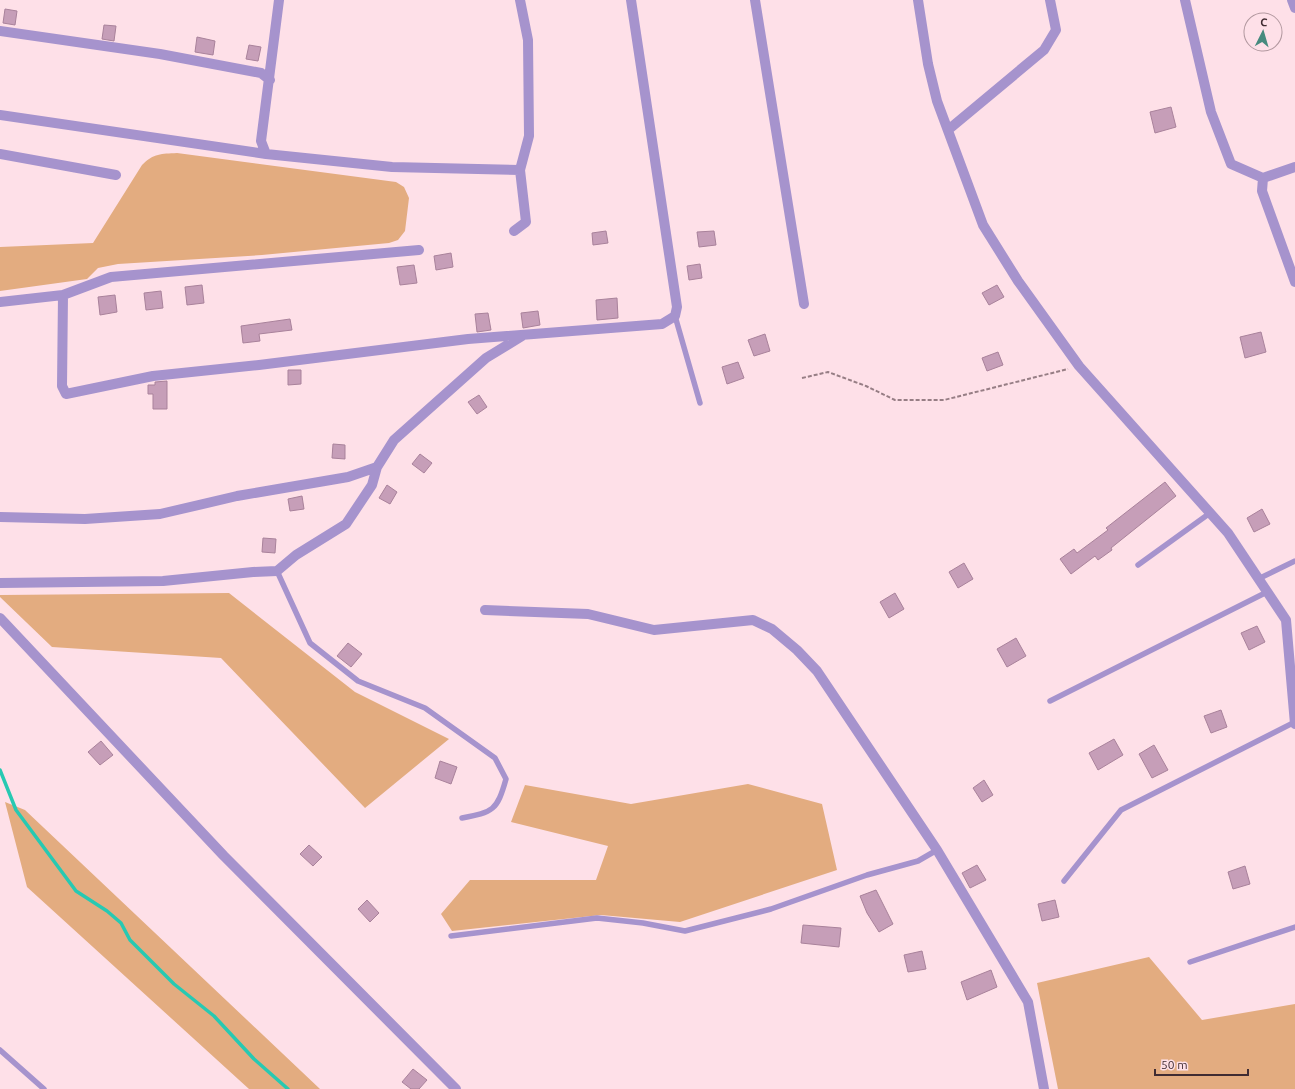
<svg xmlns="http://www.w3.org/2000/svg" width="1295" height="1089" font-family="Ubuntu,sans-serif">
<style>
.green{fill:#e3ac80}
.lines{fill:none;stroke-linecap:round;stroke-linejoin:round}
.stream{stroke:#27c9b2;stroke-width:3.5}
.building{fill:#c69eb8;stroke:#a9829b}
.path{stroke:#977e85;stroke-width:2;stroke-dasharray:4 2;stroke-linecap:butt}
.service{stroke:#a693cd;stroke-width:5.5}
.minor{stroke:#a693cd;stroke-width:10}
</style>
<rect width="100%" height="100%" fill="#fee0e8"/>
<path class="green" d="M177 153 396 182 404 187 409 198 405 231 398 240 389 243 262 255 118 264 98 268 87 279 0 291V247L93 243 142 165C154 153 161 154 177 153Z
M229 593 355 692 449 739 365 808 221 658 52 647 0 597V595Z
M748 784 822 804 837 870 680 922 601 915 452 931 441 914 470 880H596L608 846 511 822 525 785 631 804Z
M5 802 25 810 320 1089H249L27 887Z
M1149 957 1202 1020 1295 1004V1089H1058L1037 983Z"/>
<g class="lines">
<path class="stream" d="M0 770 16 810 76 891 107 911 121 923 130 940 174 984 214 1016 254 1059 288 1089"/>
</g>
<path class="building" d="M5 9 17 11 15 25 3 23Z
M104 25 116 26 114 41 102 39Z
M197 37 215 41 213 55 195 52Z
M249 45 261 47 258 61 246 59Z
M1171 107 1176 127 1155 133 1150 112Z
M606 231 608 243 593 245 592 233Z
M714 231 716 245 699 247 697 232Z
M451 253 453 267 436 270 434 256Z
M700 264 702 278 689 280 687 266Z
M414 265 417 283 400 285 397 267Z
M202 285 204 303 187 305 185 287Z
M997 285 1004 297 989 305 982 293Z
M161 291 163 308 146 310 144 293Z
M115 295 117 312 100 315 98 297Z
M617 298 618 318 597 320 596 300Z
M538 311 540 325 523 328 521 313Z
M488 313 491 330 477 332 475 314Z
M290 319 292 330 259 334 260 341 243 343 241 326Z
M1261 332 1266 352 1245 358 1240 337Z
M765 334 770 351 754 356 748 340Z
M998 352 1003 365 987 371 982 358Z
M738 362 744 378 727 384 722 367Z
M288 370H301V384L288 385Z
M167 381V409H153V394H148V385H155V382Z
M479 395 487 407 477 414 468 402Z
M333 444 345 445V459L332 458Z
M420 454 432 463 424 473 412 464Z
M1165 482 1176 496 1111 548 1112 550 1098 560 1095 556 1071 574 1060 559 1074 549 1077 553 1108 530 1106 528Z
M387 485 397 492 390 504 379 498Z
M302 496 304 509 290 511 288 499Z
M1262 509 1270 524 1254 532 1247 518Z
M263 538 276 539 275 553 262 552Z
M964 563 973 579 958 588 949 572Z
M895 593 904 609 889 618 880 602Z
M1257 626 1265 642 1249 650 1241 633Z
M1016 638 1026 656 1007 667 997 649Z
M348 643 362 654 351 667 337 656Z
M1221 710 1227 727 1211 733 1204 716Z
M1114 739 1123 755 1098 770 1089 753Z
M101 741 113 755 100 765 88 752Z
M1154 745 1168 770 1152 778 1139 754Z
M440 761 457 767 451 784 435 778Z
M984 780 993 795 982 802 973 788Z
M309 845 322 857 313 866 300 854Z
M977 865 986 880 970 888 962 873Z
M1245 866 1250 884 1233 889 1228 872Z
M876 890 893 924 879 932 867 913 860 896Z
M367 900 379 913 370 922 358 909Z
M1055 900 1059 917 1042 921 1038 904Z
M803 925 841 928 839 947 801 943Z
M922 951 926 969 908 972 904 955Z
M991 970 997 987 967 1000 961 982Z
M413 1069 427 1080 419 1089H411L402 1082Z"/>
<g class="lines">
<path class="path" d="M802 378 828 372 866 386 895 400H944L1068 369"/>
<path class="service" d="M675 316 700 403
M1138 565 1210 513
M277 571 310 643 358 681 425 708 495 758 506 779C497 811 493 812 462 818
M1258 579 1295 561
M1050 701 1267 592
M1064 881 1121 810 1295 722
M451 936 597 918 643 923 685 931 771 909 867 875 918 861 937 850
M1190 962 1295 927
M0 1050 44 1089"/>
<path class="minor" d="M755 0 804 304
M918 0 928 64 937 101 983 225 1018 281 1079 366 1228 533 1286 620 1295 724
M1185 0 1211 112 1231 164 1263 178
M1292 0 1295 8
M0 31 160 54 261 73 270 80
M0 115 266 154 392 167 520 170
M948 130 1044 50 1056 30 1050 0
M0 154 116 175
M266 154 261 141 279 0
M1295 167 1263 178 1262 191 1295 282
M514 231 526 222 520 170 529 136 528 40 520 0
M63 295 62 386 66 394 153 376 259 365 468 339 662 324 675 316 677 307 631 0
M0 302 63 295 111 277 419 250
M0 517 85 519 160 514 237 496 348 477 377 467
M0 583 163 581 253 572 277 571 296 555 346 524 372 485 377 467 394 440 486 358 522 336
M485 610 588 614 654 630 753 620 772 629 797 650 817 671 937 850 1028 1002 1044 1089
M0 618 224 856 456 1089"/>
</g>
<g transform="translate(1263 32) rotate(5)"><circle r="19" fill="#fee0e8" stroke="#b2989f"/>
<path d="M0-3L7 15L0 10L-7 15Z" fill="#478a7e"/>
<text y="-6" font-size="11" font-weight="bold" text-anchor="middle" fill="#402c32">С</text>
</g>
<path d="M1155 1069v6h93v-6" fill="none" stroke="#402c32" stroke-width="2"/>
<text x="1161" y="1069" font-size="12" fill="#402c32" stroke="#fee0e8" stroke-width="3" paint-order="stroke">50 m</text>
</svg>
